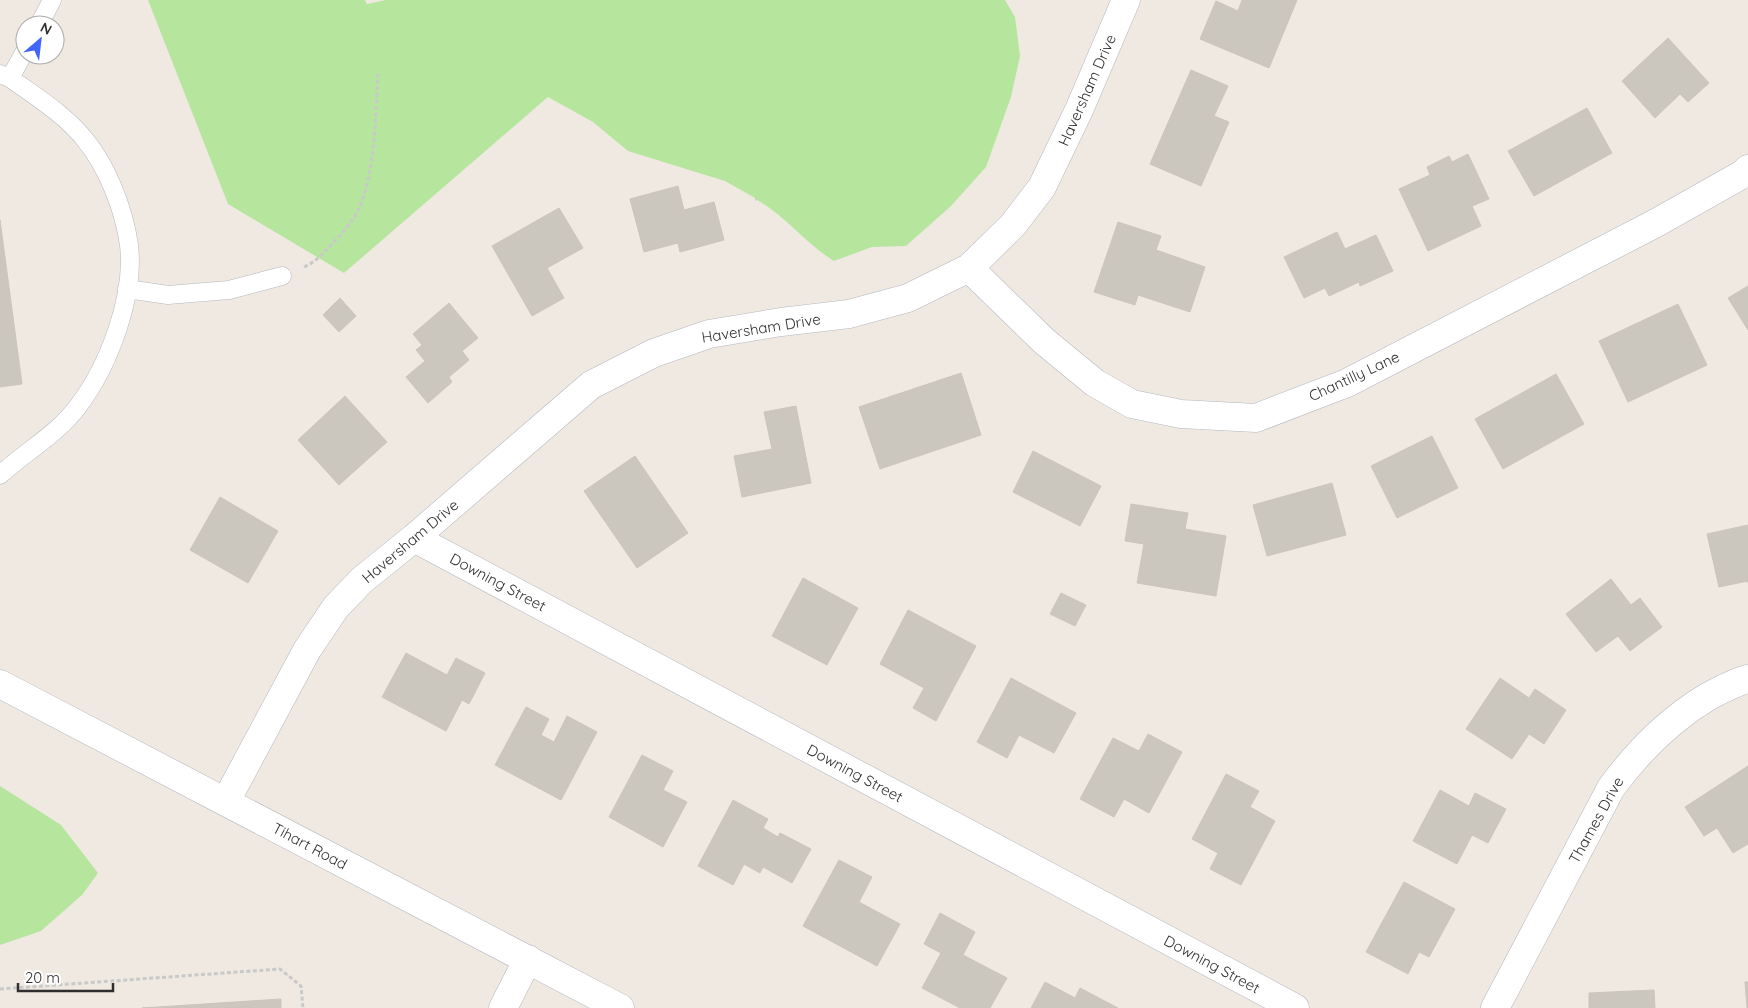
<svg xmlns="http://www.w3.org/2000/svg" width="1748" height="1008" font-family="Quicksand,sans-serif">
<style>
.green{fill:#b6e59e}
.building{fill:#cbc7bf;stroke:#cbc5ba}
.lines{fill:none;stroke-linecap:round;stroke-linejoin:round}
.lane-casing{stroke:#b4b7c1;stroke-width:19}
.street-casing{stroke:#b4b7c1;stroke-width:29}
.path{stroke:#c9c9c9;stroke-width:3;stroke-dasharray:4 2.5;stroke-linecap:butt}
.lane{stroke:#fff;stroke-width:18}
.street{stroke:#fff;stroke-width:28}
.labels{text-anchor:middle;dominant-baseline:central;stroke-width:4.5;stroke-linejoin:round;paint-order:stroke}
.street-label{font-size:15px;fill:#2e2e2e;stroke:#fff}
</style>
<rect width="100%" height="100%" fill="#efe9e1"/>
<path class="green" d="M148 0H365L367 4 386 0H1005L1015 17 1020 56 1011 97 986 167 951 206 906 246 872 247 834 261C806 244 786 216 757 200L755 201V198L725 181 628 151 593 122 548 97 344 273 228 204Z
M0 786 61 825 98 873 82 895 41 931 0 945Z"/>
<path class="building" d="M1242 0H1297L1269 68 1200 39 1216 1 1238 11Z
M1668 38 1709 83 1688 102 1680 94 1655 118 1622 81Z
M1191 70 1228 86 1214 116 1229 122 1201 186 1150 164Z
M1587 108 1612 153 1534 196 1508 151Z
M1468 154 1489 199 1472 206 1481 226 1428 251 1399 189 1430 175 1427 167 1449 156 1452 162Z
M678 186 684 210 714 202 724 240 680 252 678 243 644 252 630 199Z
M559 208 583 248 547 268 564 298 532 316 492 246Z
M0 220 22 384 0 387Z
M1118 222 1161 236 1156 250 1205 267 1190 312 1138 295 1135 305 1094 292Z
M1337 232 1345 249 1376 235 1393 271 1360 286 1359 282 1329 296 1325 288 1304 298 1284 257Z
M1748 286V330L1728 298Z
M340 298 356 316 339 332 323 315Z
M449 303 478 338 462 351 469 360 449 377 452 382 428 403 406 377 425 361 416 350 422 345 413 334Z
M1678 304 1707 365 1628 402 1599 341Z
M961 373 981 435 880 469 859 407Z
M1556 374 1584 424 1503 469 1475 419Z
M345 396 387 442 339 485 298 440Z
M796 406 811 483 742 497 734 456 772 449 764 412Z
M1432 436 1458 488 1397 518 1371 466Z
M1033 451 1101 486 1080 526 1013 492Z
M635 456 688 533 637 568 584 491Z
M1332 483 1346 535 1267 556 1253 505Z
M220 497 278 531 248 583 190 550Z
M1131 504 1188 513 1185 529 1226 536 1216 596 1137 583 1144 544 1125 541Z
M1748 525V583V581L1719 587 1707 534Z
M803 578 858 608 827 665 772 636Z
M1611 579 1631 605 1640 598 1662 627 1630 651 1618 636 1596 652 1566 614Z
M1061 593 1086 605 1075 626 1050 614Z
M908 610 976 646 936 721 913 708 924 688 880 664Z
M406 653 447 675 456 658 485 673 469 704 462 700 446 731 382 697Z
M1011 678 1076 713 1054 753 1019 735 1007 758 977 742Z
M1500 678 1529 698 1535 689 1566 710 1544 744 1529 734 1512 759 1466 729Z
M526 707 549 719 541 735 554 742 567 716 597 732 561 800 495 765Z
M1148 734 1182 752 1149 813 1124 799 1114 817 1080 799 1113 738 1139 751Z
M642 755 673 771 663 790 687 802 663 847 609 817Z
M1748 766V844L1733 853 1717 828 1704 836 1685 807Z
M1226 774 1259 791 1250 807 1275 821 1241 885 1210 869 1218 853 1192 839Z
M1440 790 1469 806 1475 793 1506 809 1488 843 1472 835 1457 864 1413 841Z
M733 800 768 819 763 828 778 837 780 833 811 849 792 883 763 867 760 873 744 864 733 885 698 866Z
M839 860 872 877 859 902 900 924 877 966 803 926Z
M1404 882 1455 909 1429 957 1419 952 1408 974 1366 952Z
M940 913 975 932 963 955 1007 978 990 1008H960L922 988 941 953 924 944Z
M1045 982 1075 998 1080 988 1118 1008H1031Z
M1745 982H1748V1008H1747Z
M1654 990 1655 1008H1589V993Z
M281 999V1008H142Z"/>
<g class="lines">
<g class="lane-casing">
<path id="lane" d="M39 25 52 0
M0 74 10 78C36 97 66 115 86 141 108 168 124 210 129 245 135 296 109 365 79 405 58 434 26 451 0 475
M10 78 25 51
M127 289 168 295 229 290 282 276"/>
</g>
<g class="street-casing">
<path id="street" d="M969 268 1044 341 1095 383 1132 404 1181 414 1256 418 1347 383 1656 223 1743 174 1748 169
M414 538 1295 1008
M0 684 620 1008
M226 801 307 650 336 607 362 580 414 538 591 385 654 353 709 334 781 322 849 314 908 298 969 268 1013 225 1042 187 1079 110 1126 0
M503 1008 528 959
M1495 1008 1611 788C1638 751 1669 720 1709 696 1721 690 1735 682 1748 679"/>
</g>
<path class="path" d="M304 267C315 262 322 255 330 246 341 235 354 221 360 206 376 166 375 118 378 74
M0 989 280 969 301 986 303 1008"/>
<use href="#lane" class="lane"/>
<use href="#street" class="street"/>
</g>
<g class="labels">
<g class="street-label">
<text transform="translate(1087 90) rotate(-66)">Haversham Drive</text>
<text transform="translate(761 328) rotate(-9)">Haversham Drive</text>
<text transform="translate(1354 376) rotate(-25)">Chantilly Lane</text>
<text transform="translate(410 541) rotate(-40)">Haversham Drive</text>
<text transform="translate(498 582) rotate(28)">Downing Street</text>
<text transform="translate(855 773) rotate(28)">Downing Street</text>
<text transform="translate(1596 820) rotate(-61)">Thames Drive</text>
<text transform="translate(310 846) rotate(28)">Tihart Road</text>
<text transform="translate(1212 964) rotate(28)">Downing Street</text>
</g>
</g>
<g transform="translate(40 40) rotate(28)"><circle r="24" fill="#ffffff" stroke="#ababab"/>
<path d="M0-4L9 19L0 12L-9 19Z" fill="#4264fb"/>
<text y="-8" font-size="14" font-weight="bold" text-anchor="middle" fill="#2e2e2e">N</text>
</g>
<path d="M18 983v8h95v-8" fill="none" stroke="#2e2e2e" stroke-width="2.5"/>
<text x="25" y="983" font-size="15" fill="#2e2e2e" stroke="#ffffff" stroke-width="4" paint-order="stroke">20 m</text>
</svg>
